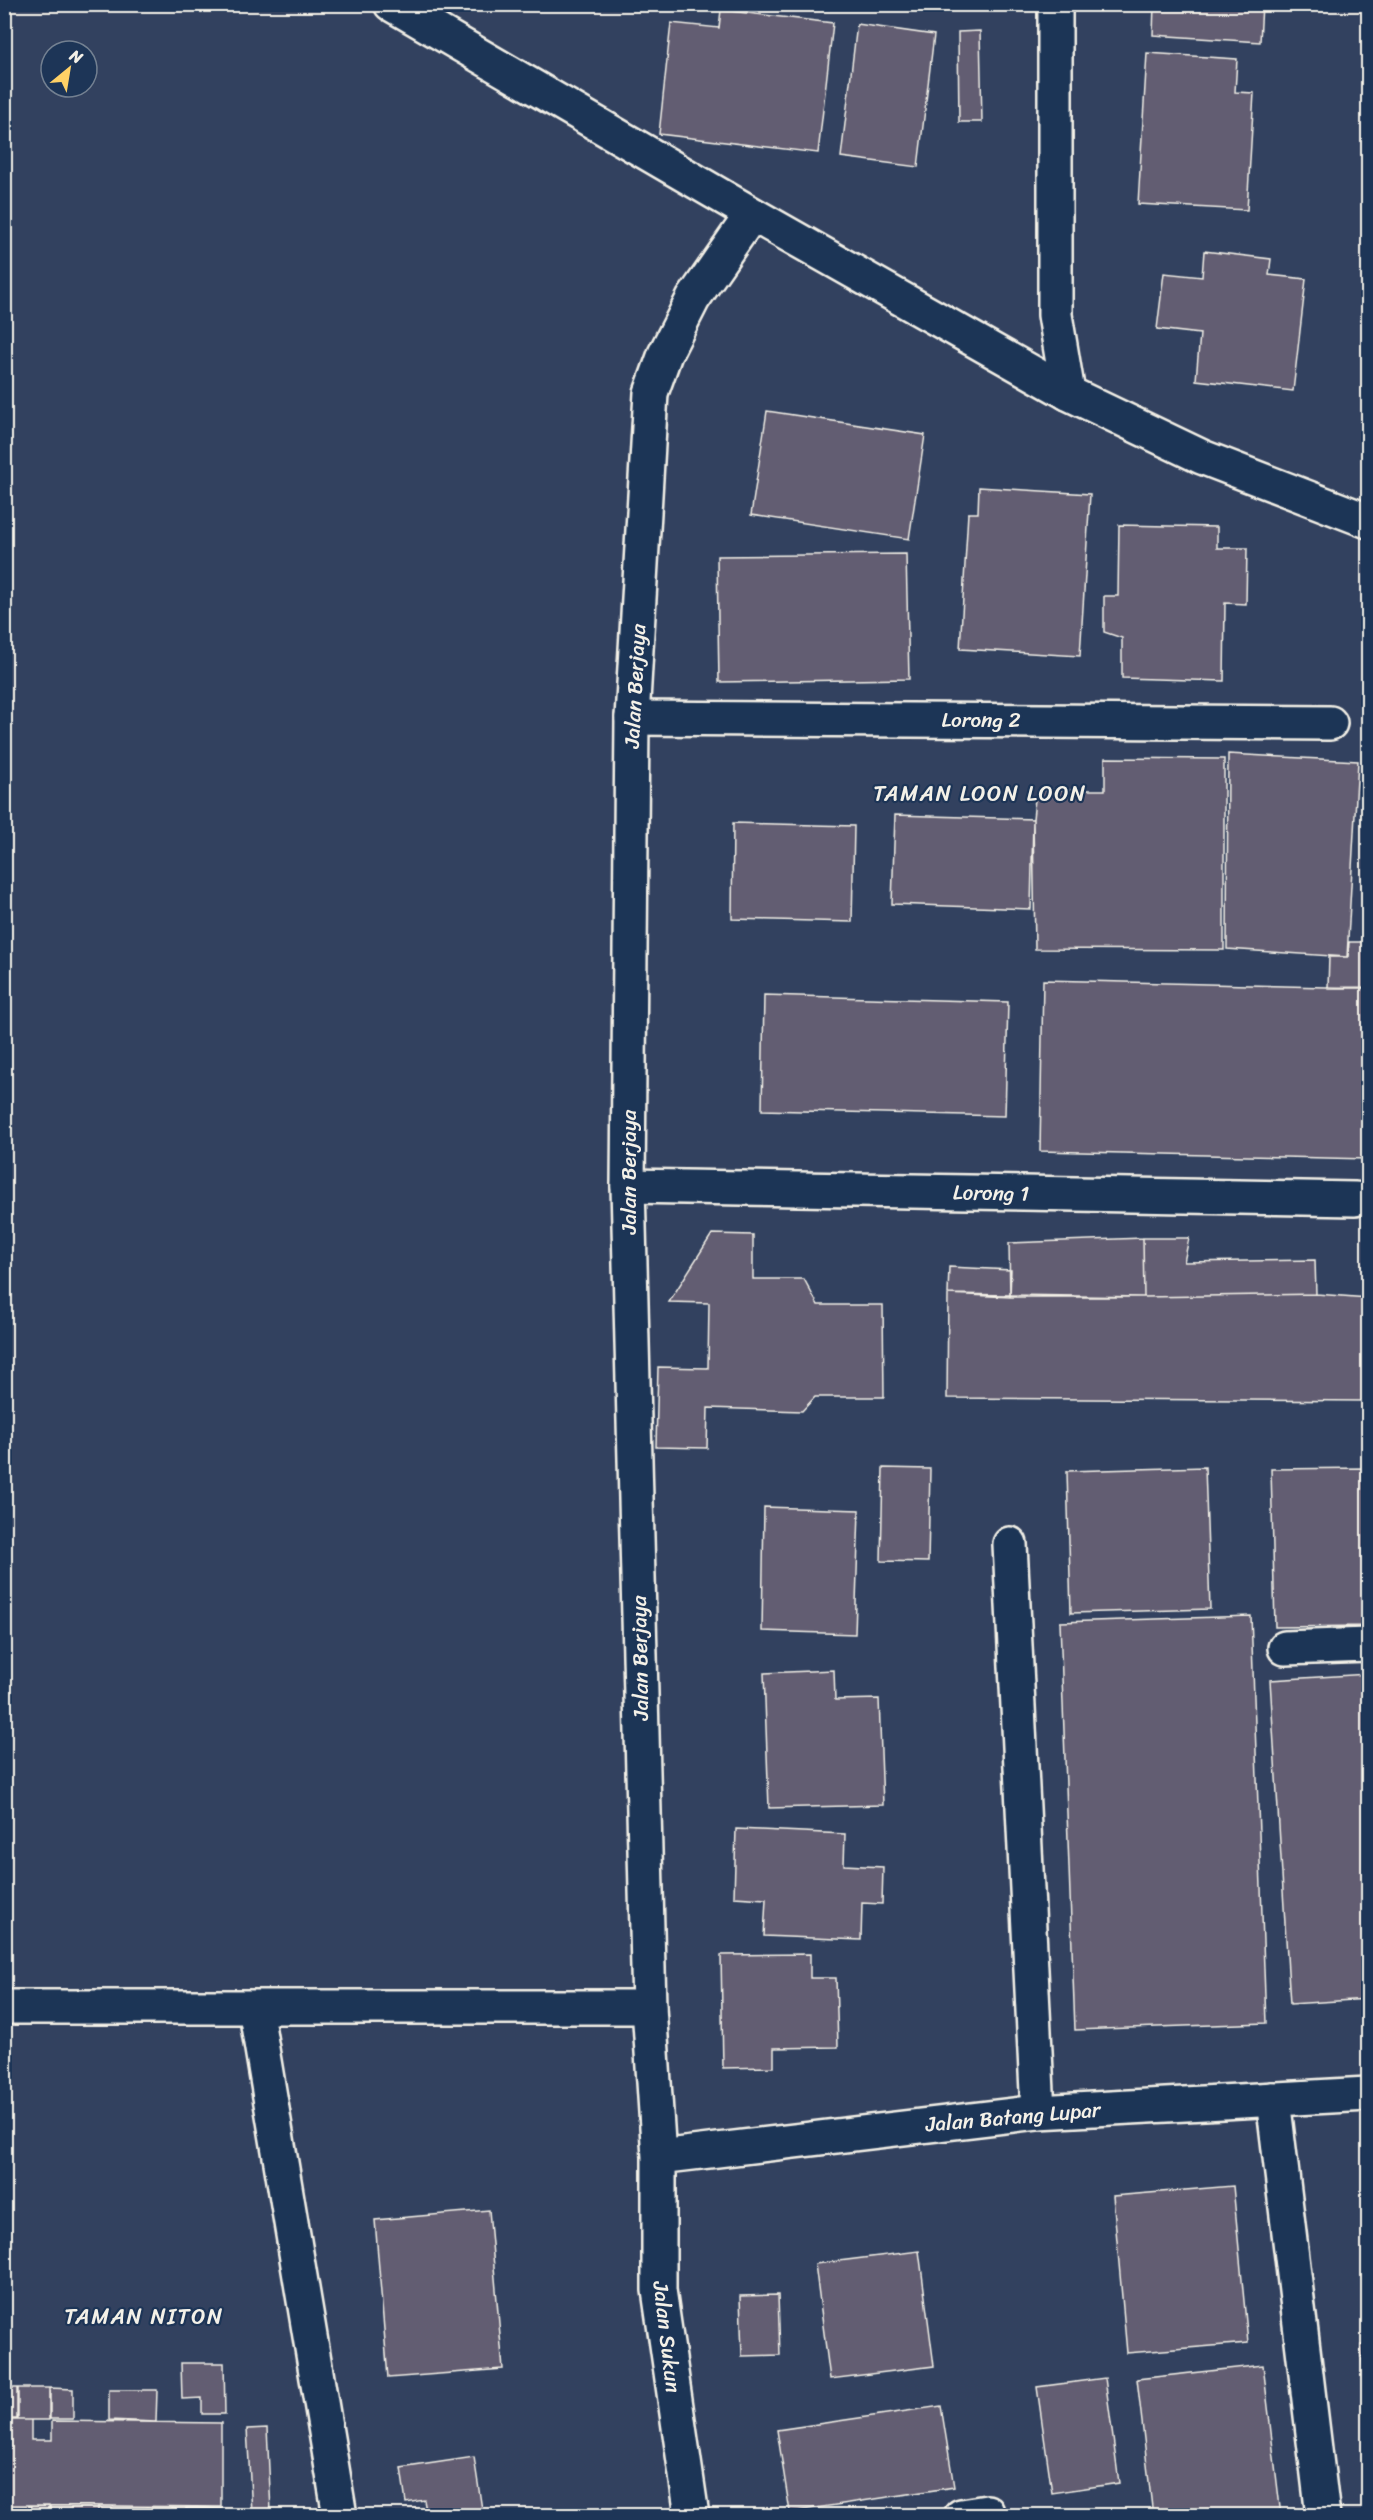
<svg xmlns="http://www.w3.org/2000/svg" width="1373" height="2520" font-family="Sriracha,sans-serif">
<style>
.building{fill:#625d72;stroke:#f4f1e8;stroke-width:1.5}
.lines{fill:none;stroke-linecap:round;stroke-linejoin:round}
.minor-casing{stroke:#f4f1e8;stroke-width:38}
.tertiary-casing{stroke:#f4f1e8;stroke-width:38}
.minor{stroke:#1d3557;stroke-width:33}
.tertiary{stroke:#1d3557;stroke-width:33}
.labels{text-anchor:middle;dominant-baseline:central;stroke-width:4.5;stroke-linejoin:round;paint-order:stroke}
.street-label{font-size:21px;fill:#f4f1e8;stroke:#1d3557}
.neighbourhood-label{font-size:22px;letter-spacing:1.5px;fill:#f4f1e8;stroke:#1d3557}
</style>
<rect width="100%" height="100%" fill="#32415f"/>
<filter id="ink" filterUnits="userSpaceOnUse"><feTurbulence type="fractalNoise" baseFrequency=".0167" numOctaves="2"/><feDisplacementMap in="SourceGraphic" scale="12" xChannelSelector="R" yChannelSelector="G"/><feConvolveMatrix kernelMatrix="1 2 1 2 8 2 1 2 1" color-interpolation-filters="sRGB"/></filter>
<g filter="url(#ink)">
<path class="building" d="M1154 4H1262L1260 42 1153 35Z
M721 10 833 23 818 153 659 134 671 23 719 28Z
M857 24 934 35 918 167 841 157Z
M980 31 982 122H959L958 32Z
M1147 53 1237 59 1235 92 1254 93 1247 210 1138 204Z
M1204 251 1271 259 1269 275 1306 279 1293 391 1196 380 1200 334 1157 329 1164 273 1202 277Z
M767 411 925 435 909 539 751 515Z
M979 487 1090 494 1080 656 960 649 968 513H978Z
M1119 525 1217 527V548H1247L1246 604 1225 603 1224 681 1122 678V638L1104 632V596H1118Z
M906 554 909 679 719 682 717 556Z
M1228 754 1358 761 1347 957 1227 949Z
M1105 758 1224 759V950L1035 949 1033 819 1035 799 1040 790H1105Z
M895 815 1033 819 1031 909 892 904Z
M733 823 854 826 852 922 732 919Z
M1349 942H1368V987L1328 988 1329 957H1348Z
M1043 980 1368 988V1159L1040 1151Z
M764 995 1008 1002 1005 1116 762 1110Z
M712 1234 753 1235V1279H804L818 1305H883L884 1397H815L802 1411 708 1408 707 1448 656 1447 658 1367 708 1368 709 1303 669 1302Z
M1143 1238 1144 1297H1010L1009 1243Z
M1143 1238H1189L1184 1262 1315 1260 1316 1294 1144 1297Z
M949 1267 1011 1270 1010 1297 948 1294Z
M948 1294 1144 1297 1316 1294 1368 1298V1401L947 1398Z
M1205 1467 1210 1609 1071 1613 1067 1471Z
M883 1468 930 1469 928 1562 881 1561Z
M1368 1468V1626L1275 1627 1271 1469Z
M764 1507 859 1510 855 1634 762 1631Z
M1251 1616 1266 2023 1075 2030 1060 1622Z
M834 1670 835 1700 879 1699 883 1805 769 1808 764 1673Z
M1368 1674V1999L1290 2004 1270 1680Z
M736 1829 845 1834 844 1865 883 1867 882 1904 862 1903 861 1940 764 1936 766 1899 734 1897Z
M810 1954V1978H836L838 2047 774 2048V2067L723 2068 721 1955Z
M1233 2186 1248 2343 1127 2353 1113 2196Z
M489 2210 503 2369 388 2378 375 2220Z
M919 2251 934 2366 830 2379 815 2264Z
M778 2295 780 2355 742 2356 740 2296Z
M1361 2345H1368V2437Z
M181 2363H224L225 2414H202V2398L182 2399Z
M1263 2365 1281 2516H1153L1137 2379Z
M1105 2378 1119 2483 1052 2493 1037 2387Z
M4 2388H17V2419H4Z
M18 2388H49V2420H18Z
M50 2388 73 2389V2419H50Z
M109 2390H157L156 2422 109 2420Z
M941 2406 954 2487 790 2512 777 2430Z
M4 2420H31V2440H52V2421L221 2423V2507L4 2505Z
M267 2428 271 2511 252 2512 247 2429Z
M474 2457 483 2516H427L424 2500 406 2503 401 2468Z
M1365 2484H1368V2516Z
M6 2505H31V2516H6Z
M32 2505H49V2516H31Z
M50 2506H98V2516H50Z
M98 2506 147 2507V2516H98Z
M148 2507H186V2516H147Z
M187 2508 222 2509 221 2516H187Z"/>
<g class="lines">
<g class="minor-casing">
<path id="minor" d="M1055 4V315L1068 393
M632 718 1330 723
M628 1186 1355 1199
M1010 1544 1038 2112
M1285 1648 1368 1645
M4 2007H649
M255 2007 340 2516
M1273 2099 1323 2516
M961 2516 987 2512"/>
</g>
<g class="tertiary-casing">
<path id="tertiary" d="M391 4 752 214 1068 393 1202 457 1368 521
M659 2157 1038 2112 1368 2094
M692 2516 659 2290V2157L649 2007 628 1186 632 718 651 393 665 354 693 299 752 214"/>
</g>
<use href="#minor" class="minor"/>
<use href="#tertiary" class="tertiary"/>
</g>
</g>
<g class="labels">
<g class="street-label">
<text transform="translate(635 686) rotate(-87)">Jalan Berjaya</text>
<text x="981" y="720">Lorong 2</text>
<text transform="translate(629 1172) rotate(-90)">Jalan Berjaya</text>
<text transform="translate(991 1193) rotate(1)">Lorong 1</text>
<text transform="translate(640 1658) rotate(-91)">Jalan Berjaya</text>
<text transform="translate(1013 2117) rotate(-5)">Jalan Batang Lupar</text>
<text transform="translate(667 2337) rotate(83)">Jalan Sukun</text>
</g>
<g class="neighbourhood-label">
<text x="980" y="793">TAMAN LOON LOON</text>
<text x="144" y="2316">TAMAN NITON</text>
</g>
</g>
<rect width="1373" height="2520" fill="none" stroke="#1d3557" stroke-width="24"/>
<rect x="12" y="12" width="1349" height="2496" fill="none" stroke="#f4f1e8" stroke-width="2" filter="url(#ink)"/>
<g transform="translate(69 69) rotate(30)"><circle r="28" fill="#1d3557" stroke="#738091" stroke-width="1.5"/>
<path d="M0-4.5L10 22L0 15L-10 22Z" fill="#ffd166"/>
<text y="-9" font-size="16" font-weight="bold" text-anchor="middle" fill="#f4f1e8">N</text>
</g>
</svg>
